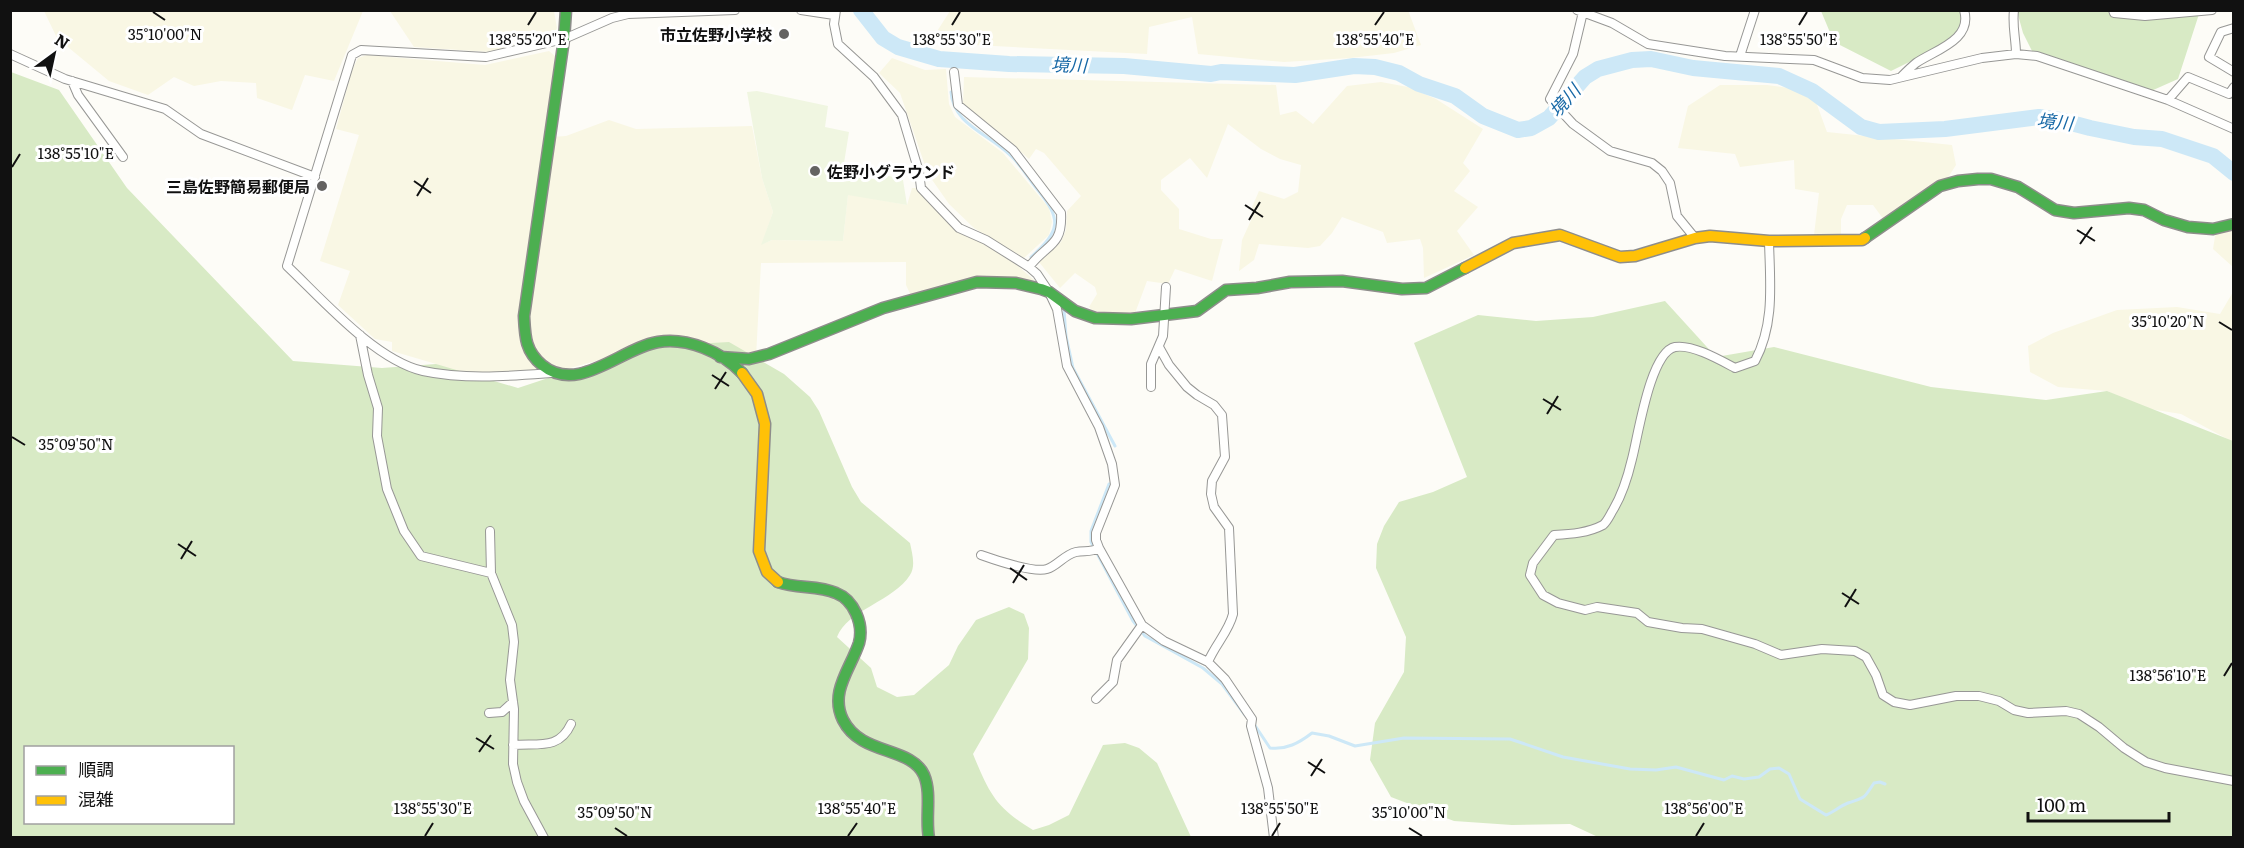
<svg xmlns="http://www.w3.org/2000/svg" width="2244" height="848" font-family="Literata,'Noto Sans JP',serif">
<style>
.farmland{fill:#f9f7e4}
.forest{fill:#d8eac5;fill-rule:evenodd}
.pitch{fill:#f0f6e1}
.lines{fill:none;stroke-linecap:round;stroke-linejoin:round}
.stream{stroke:#cde8f7;stroke-width:3}
.river{stroke:#cde8f7;stroke-width:16}
.street-casing{stroke:#979795;stroke-width:10}
.fast-casing{stroke:#8e8d8b;stroke-width:13}
.slow-casing{stroke:#8e8d8b;stroke-width:13}
.street{stroke:#fffffe;stroke-width:8}
.fast{stroke:#4caf50;stroke-width:10}
.slow{stroke:#ffc107;stroke-width:10}
.ticks{fill:none;stroke:#111;stroke-width:2}
.poi-dot{fill:#646362;stroke:#fff;stroke-width:2}
.labels{text-anchor:middle;dominant-baseline:central;stroke-width:6;stroke-linejoin:round;paint-order:stroke}
.poi-label{font-size:16px;font-weight:bold;fill:#111;stroke:#fff;text-anchor:end}
.water-label{font-size:18px;font-style:italic;fill:#1768a6;stroke:#fff}
.ticks-label{font-size:15px;text-anchor:middle;fill:#111;stroke:#fff;stroke-width:6;stroke-linejoin:round;paint-order:stroke}
</style>
<rect width="100%" height="100%" fill="#fdfcf7"/>
<path class="farmland" d="M1408 10 1421 45 1394 53 1350 58 1284 62 1198 54 1192 17 1149 27 1147 54 956 44 934 36 950 11Z
M44 11H363L334 81 305 75 292 110 257 98 256 83 221 81 194 86 174 77 148 95 109 81 57 38Z
M390 11H554L557 28 553 35 489 52 414 47Z
M549 51 555 56 528 282 551 137 566 136 609 120 636 129 752 126 762 178 773 212 762 244 772 240 843 241 848 194 907 205 912 188H921L959 228 1017 265 1035 281 1031 283 999 282 913 300 906 285V262L761 263 756 357 626 353 551 373 461 375 436 364 392 351V342L375 339 338 305 350 271 320 261 359 135 336 129 352 70 358 58 367 55 485 65Z
M892 58 925 70 946 69 949 104 955 117 1003 153 1049 208 1052 222 1049 235 1024 258 974 228 949 204 928 174 900 93 879 73Z
M964 77 1276 85 1280 115 1296 111 1313 124 1347 86 1381 82 1408 87 1436 99 1483 129 1463 163 1470 171 1454 191 1478 207 1457 231 1474 255 1424 278 1423 248 1420 239 1387 243 1383 232 1342 217 1332 233 1320 246 1308 248 1259 244 1254 260 1239 271 1242 240 1253 216 1252 207 1259 191 1284 199 1298 192 1301 165 1280 159 1261 149 1228 124 1207 178 1190 158 1161 180V190L1179 209V229L1211 239H1223L1212 281 1175 269 1168 284 1147 281 1134 316 1094 312 1089 307 1097 294 1095 287 1075 273 1060 288 1039 262 1061 242 1066 230 1067 211 1081 196 1044 153 1036 149 1029 159 1001 134 963 104Z
M1720 85H1767L1812 91 1827 132 1952 145 1956 165 1947 179 1884 220 1873 205H1847L1841 219V235H1814L1819 193 1795 189 1794 160 1740 167 1735 154 1678 148 1688 106Z
M2233 229V267L2213 249 2216 230Z
M2233 292V442L2181 414 2144 408 2107 391 2058 387 2030 372 2028 346 2053 333 2117 310 2177 307 2220 314Z"/>
<path class="forest" d="M1821 11H1962L1965 24 1954 40 1891 71 1834 42Z
M2017 11H2200L2178 79 2151 91 2032 51 2023 33Z
M11 72 59 90 127 188 293 361 382 368 436 364 518 388 642 347 729 342 784 374 810 397 819 411 852 487 861 502 910 543C912 553 916 566 910 575 894 601 847 610 837 637L871 668 877 687 897 697 914 695 949 665 958 646 976 620 1009 607 1024 614 1029 628 1028 659 973 754C989 793 996 808 1033 830L1049 825 1069 815 1103 745 1125 743 1139 748 1157 763 1191 837 11 838ZM26 748H232V822H26Z
M1665 301 1716 357 1774 347 1931 387 2046 400 2107 391 2233 441V837H1598L1570 824 1512 825 1454 821 1391 797 1370 760 1375 723 1404 672 1406 637 1376 568 1377 544 1384 526 1399 502 1433 492 1467 477 1414 343 1478 315 1536 321 1593 317Z"/>
<path class="pitch" d="M757 91 828 106 825 127 849 132 844 163 903 180 907 205 848 195 843 241 772 240 761 245 773 212 762 178 747 92Z"/>
<g class="lines">
<path class="stream" d="M948 60V63
M951 92C953 125 990 134 1011 156 1021 165 1028 178 1037 189 1062 220 1061 230 1031 257
M1064 310 1066 336 1073 368 1115 446
M1109 484 1091 531V542L1133 621 1145 636 1203 668 1222 684 1245 715
M1254 724 1270 748C1286 750 1299 743 1312 733L1329 736 1355 746 1404 738 1510 739 1563 757 1630 769 1656 770 1676 767 1724 780 1732 776 1744 779 1759 777 1770 769 1779 768 1789 774 1800 799 1826 815C1834 812 1840 806 1848 803 1865 797 1863 800 1874 783L1880 782 1885 784"/>
<path class="river" d="M861 10 883 38 898 47 939 59 1009 64 1124 66 1211 74 1221 72 1295 75 1354 66 1375 67 1399 73 1419 84 1455 96 1483 116 1518 130 1531 128 1549 118 1585 77 1598 69 1632 60 1651 59 1693 68 1779 76 1812 91 1861 127 1879 132 1945 129 2039 117 2060 120 2090 128 2134 137 2162 139 2213 156 2234 173"/>
<g class="street-casing">
<path id="street" d="M801 10 834 15
M836 10 834 24 838 44 874 77 902 115 919 172 921 188 959 228 986 240 1029 267 1037 274 1049 292 1057 309 1067 366 1099 427 1112 464 1115 485 1096 533V540L1099 548 1142 625 1164 641 1208 662 1225 679 1252 719 1251 726 1268 788 1274 838
M1577 10 1612 23 1648 44 1725 56 1814 60 1862 78 1890 80 1982 58 2016 54 2037 56 2168 100 2234 129
M2014 10C2012 26 2016 39 2016 54
M2113 10 2114 13 2145 16 2212 10
M1583 12 1573 54 1550 99 1573 124 1610 151 1652 163 1662 171 1670 183 1677 216 1695 238
M2234 28 2221 32 2209 57 2234 72
M10 54 65 79 165 109 201 134 315 177
M1740 56 1755 10
M954 72 958 105 1013 150 1061 213C1063 247 1046 244 1029 267
M1901 77C1906 72 1911 67 1916 63 1935 50 1973 40 1964 10
M72 81 78 95 123 157
M2168 100 2188 77 2229 94 2234 87
M1769 241C1770 283 1775 323 1755 361L1735 368C1720 360 1692 344 1675 347 1650 352 1638 437 1632 459 1628 476 1622 495 1613 510 1610 515 1607 522 1603 525 1588 533 1571 534 1554 535L1533 563 1530 575 1543 595 1558 603 1585 610 1597 607 1637 613 1648 622 1682 628 1702 629 1755 644 1781 655 1822 649 1855 651 1866 657 1876 675 1883 695 1894 702 1910 705 1956 696H1979L1999 701 2014 710 2028 713 2066 711 2079 714 2099 727 2124 748 2146 762 2165 768 2234 781
M360 335 368 375 378 408 377 436 387 489 404 531 421 556 491 573 512 625 514 642 510 680 514 709 513 764 517 782 524 801 544 838
M1159 347 1169 365 1187 387 1197 395 1214 405 1222 415 1225 457 1212 481 1211 494 1214 507 1229 528 1233 614C1229 631 1215 645 1208 662
M551 373C510 376 465 380 423 371 375 360 322 299 287 266L352 55 361 50 486 57 564 39 612 18 628 14 735 10
M1151 387V364L1163 336 1166 287
M490 531 491 573
M981 555C995 560 1034 573 1047 569 1057 566 1064 555 1076 552 1084 550 1090 553 1099 548
M1096 699 1113 682 1117 660 1142 625
M489 713 502 712 513 702
M513 745C539 743 559 750 571 724"/>
</g>
<g class="fast-casing">
<path id="fast" d="M566 10 564 39 524 316C525 336 525 351 542 365 578 395 621 348 658 342 687 337 722 352 742 373
M1865 238 1940 186 1958 181 1978 179H1991L2018 187 2055 210 2074 213 2129 208 2144 210 2164 220 2188 227 2213 229 2234 224
M720 357 749 359 769 354 883 308 977 282 1016 283 1041 289 1049 292 1075 311 1095 318 1131 319 1197 311 1226 290 1257 288 1290 282 1342 281 1402 289 1426 288 1465 268
M778 582C797 589 818 585 836 593 854 600 864 624 859 643 851 668 829 692 843 720 861 756 911 746 924 775 932 794 925 818 929 838"/>
</g>
<g class="slow-casing">
<path id="slow" d="M1465 268 1513 243 1560 235 1620 257 1635 256 1695 238 1710 236 1769 241 1862 240 1865 238
M742 373 757 394 765 424 759 551 767 572 778 582"/>
</g>
<use href="#street" class="street"/>
<use href="#fast" class="fast"/>
<use href="#slow" class="slow"/>
</g>
<path class="ticks" d="M153 12 165 20M528 25 536 12M952 25 960 12M1375 25 1384 12M1799 25 1807 12M12 167 20 154M414 181 431 193M417 196 428 178M1245 205 1263 217M1249 220 1260 202M2077 230 2095 241M2080 244 2092 227M2219 322 2232 330M712 375 729 386M715 389 726 372M1543 399 1561 410M1547 414 1558 396M12 437 25 445M178 544 196 556M181 559 192 541M1010 568 1027 580M1013 583 1024 565M1842 593 1859 604M1845 607 1856 589M2224 676 2232 663M476 738 494 749M479 752 491 735M1308 762 1325 773M1311 776 1322 759M615 828 627 836M1409 828 1422 836M425 836 433 823M848 836 857 823M1272 836 1280 823M1696 836 1704 823"/>
<g class="poi-dot">
<circle cx="784" cy="34" r="6"/>
<circle cx="815" cy="171" r="6"/>
<circle cx="322" cy="186" r="6"/>
</g>
<g class="labels">
<g class="poi-label">
<text x="772" y="34">市立佐野小学校</text>
<text x="827" y="171" text-anchor="start">佐野小グラウンド</text>
<text x="310" y="186">三島佐野簡易郵便局</text>
</g>
<g class="water-label">
<text transform="translate(1069 64) rotate(2)">境川</text>
<text transform="translate(1564 100) rotate(-48)">境川</text>
<text transform="translate(2055 121) rotate(6)">境川</text>
</g>
</g>
<g class="ticks-label">
<text x="165" y="40">35°10'00"N</text>
<text x="528" y="45">138°55'20"E</text>
<text x="952" y="45">138°55'30"E</text>
<text x="1375" y="45">138°55'40"E</text>
<text x="1799" y="45">138°55'50"E</text>
<text x="76" y="159">138°55'10"E</text>
<text x="2168" y="327">35°10'20"N</text>
<text x="76" y="450">35°09'50"N</text>
<text x="2168" y="681">138°56'10"E</text>
<text x="433" y="814">138°55'30"E</text>
<text x="857" y="814">138°55'40"E</text>
<text x="1280" y="814">138°55'50"E</text>
<text x="1704" y="814">138°56'00"E</text>
<text x="615" y="818">35°09'50"N</text>
<text x="1409" y="818">35°10'00"N</text>
</g>
<rect width="2244" height="848" fill="none" stroke="#111111" stroke-width="24"/>
<rect x="24" y="746" width="210" height="78" fill="#ffffff" stroke="#a0a0a0" stroke-width="1.5"/>
<rect x="36" y="766" width="30" height="9" fill="#4caf50" stroke="#a0a0a0" stroke-width="1.5"/>
<text x="78" y="776" font-size="18" fill="#111111">順調</text>
<rect x="36" y="796" width="30" height="9" fill="#ffc107" stroke="#a0a0a0" stroke-width="1.5"/>
<text x="78" y="806" font-size="18" fill="#111111">混雑</text>
<g transform="translate(54 54) rotate(33)" stroke="#ffffff" stroke-width="4.5" paint-order="stroke">
<path d="M0-4.5L10 22L0 15L-10 22Z" fill="#111111"/>
<text y="-9" font-size="16" font-weight="bold" text-anchor="middle" fill="#111111">N</text>
</g>
<path d="M2028 812v9h141v-9" fill="none" stroke="#111111" stroke-width="3"/>
<text x="2037" y="812" font-size="18" fill="#111111" stroke="#ffffff" stroke-width="4.5" paint-order="stroke">100 m</text>
</svg>
